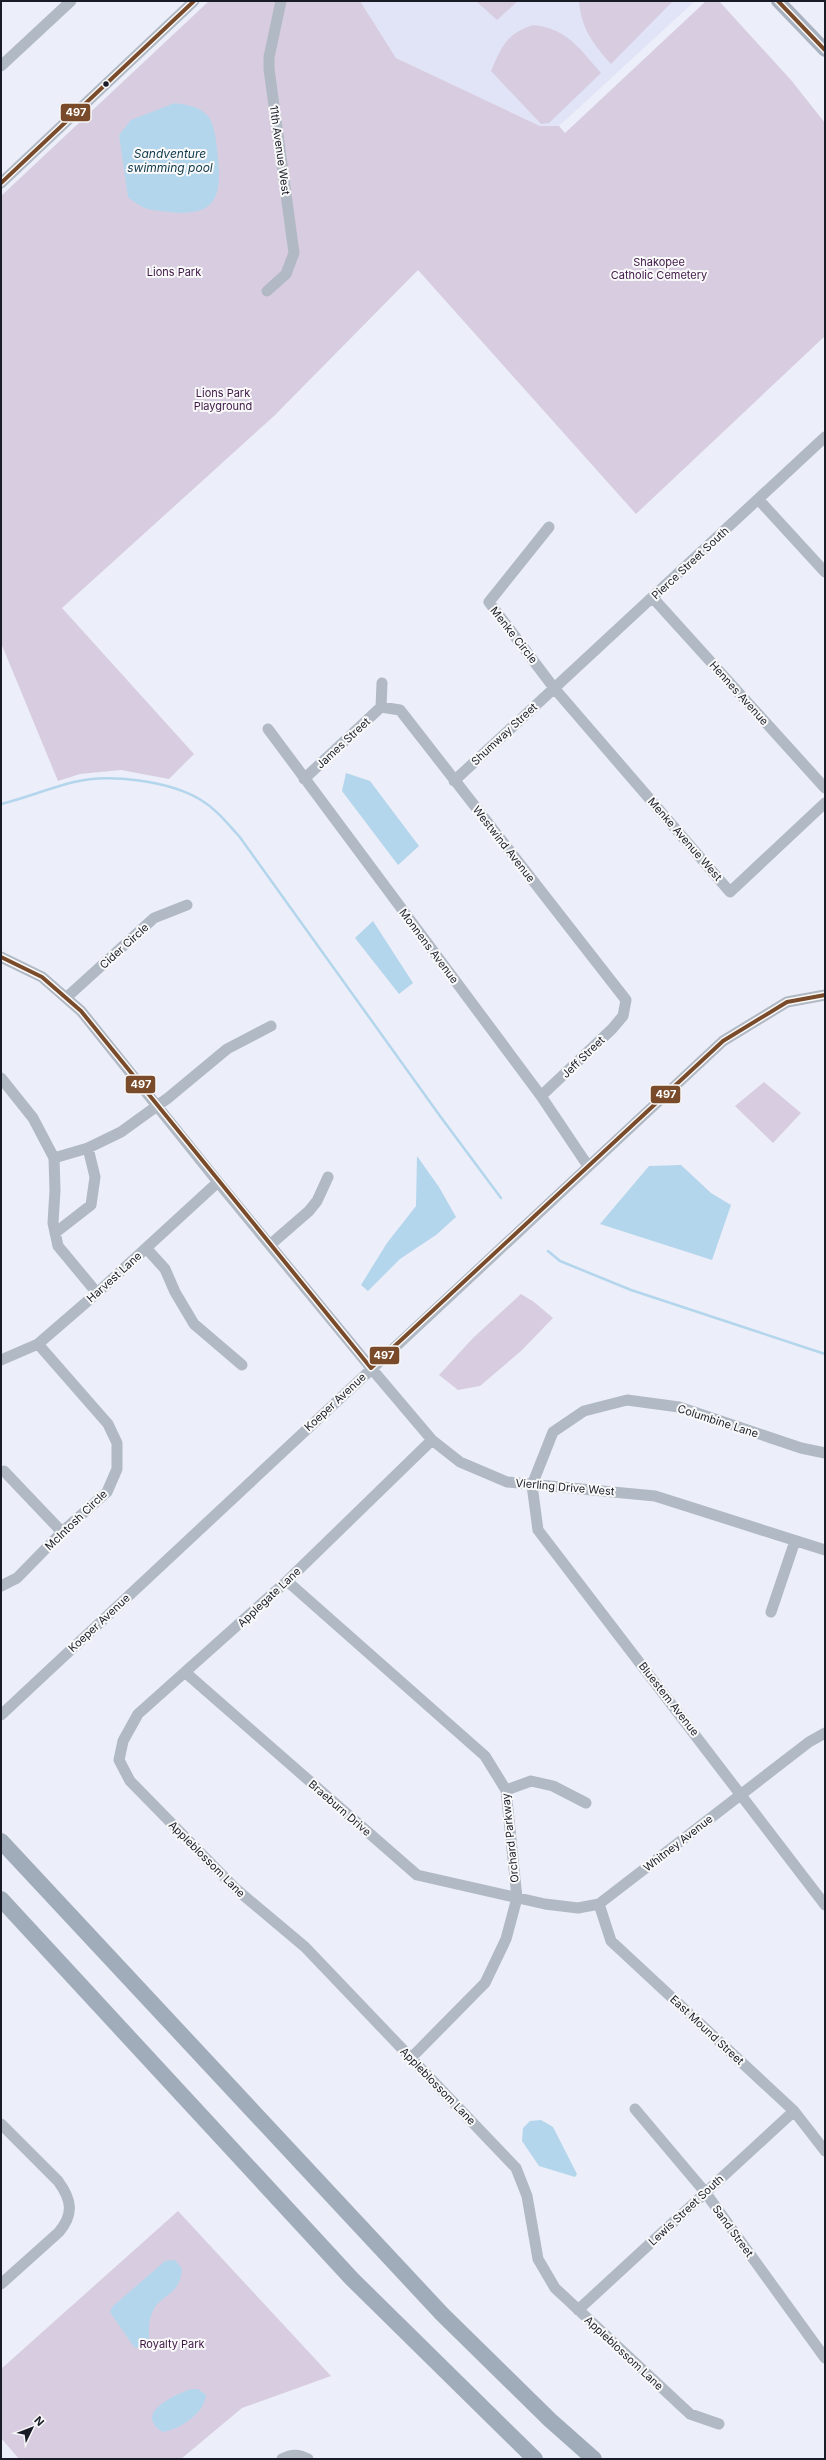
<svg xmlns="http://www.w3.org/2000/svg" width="826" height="2460" font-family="Inter,sans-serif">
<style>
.built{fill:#e0e4f6}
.green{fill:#d8cde0}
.water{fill:#b3d6ec}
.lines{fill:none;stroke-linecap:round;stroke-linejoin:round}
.stream{stroke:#b3d6ec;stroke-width:2.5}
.minor{stroke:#b0b9c4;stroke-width:11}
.major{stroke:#a8b2c0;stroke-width:14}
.highway{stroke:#a1acbb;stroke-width:16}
.bus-1-casing{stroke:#f9f9f9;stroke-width:7}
.bus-1{stroke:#7a4b2a;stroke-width:4}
.bus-dot{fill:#191c27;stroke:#f9f9f9;stroke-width:1.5}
.labels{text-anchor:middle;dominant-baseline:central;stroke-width:4;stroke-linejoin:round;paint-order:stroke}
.street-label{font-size:11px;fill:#191c27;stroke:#f9f9f9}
.park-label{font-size:11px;fill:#3f1747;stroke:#f9f9f9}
.water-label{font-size:12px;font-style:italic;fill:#0c384a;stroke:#f9f9f9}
.line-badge{stroke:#f9f9f9;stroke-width:1.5}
.badge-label{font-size:11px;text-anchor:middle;font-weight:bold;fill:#fff}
</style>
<rect width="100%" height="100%" fill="#eceef9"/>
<path class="built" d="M360 1H695L559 126H540L396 58Z"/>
<path class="green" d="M209 1H360L396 58 540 126H559L565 133 706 1H719L791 80 825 123V336L636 514 418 270 274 416 62 608 194 754 169 779 121 770 80 774 58 781 1 643V196Z
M476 1H518L497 20Z
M579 1H673L611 64C593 44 581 28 579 1Z
M533 25C567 28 580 49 601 73L549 123 541 124 491 71C502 46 506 34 533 25Z
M764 1082 801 1113 773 1143 735 1106Z
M521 1294 534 1302 553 1318 521 1351 480 1386 458 1390 439 1375 473 1338Z
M178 2211 331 2376 242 2408 181 2459H19L1 2438V2369Z"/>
<path class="water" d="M175 103C187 105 199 106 208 116 214 123 216 139 217 149 222 191 221 218 170 212 150 210 143 210 128 197L119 135 131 120Z
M346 773 370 781 419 846 398 865 342 791Z
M373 921 413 983 399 994 355 938Z
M417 1156 439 1187 456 1217 436 1235 400 1259 368 1291 361 1285 387 1243 416 1206Z
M681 1165 711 1193 731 1205 712 1260 600 1224 649 1166Z
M541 2120 553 2127 577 2174 575 2177 539 2166 522 2141 523 2128 530 2121Z
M175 2260 182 2269C180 2297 160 2293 152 2313 148 2323 149 2334 149 2344L143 2349 134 2347 110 2312 113 2306 165 2261Z
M191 2389H198L206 2395C204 2414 180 2429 163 2432 133 2414 172 2396 191 2389Z"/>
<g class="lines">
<path class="stream" d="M1 804C26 798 49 788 74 782 109 773 170 781 201 800 216 809 227 823 239 836L440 1116 501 1198
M548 1251 560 1261 631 1290 825 1354"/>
<path class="minor" d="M1 66 71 1
M1 183 194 1
M267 291 286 274 294 253 269 69V57L281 1
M758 499 825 572
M549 527 489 602 554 688 730 892 825 803
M653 598 825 788
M382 683 381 707 400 710 626 1000 623 1016 612 1029 541 1096
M268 729 541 1096 588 1166
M304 779 381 707
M454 781 825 437
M1 957 42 977 81 1011 218 1182 371 1368 432 1440 460 1462 507 1482 655 1496 825 1550
M67 997 154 918 187 905
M1 1078 33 1118 54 1158 55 1190 53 1223 58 1246 97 1293
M54 1158 88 1148 121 1132 168 1098 227 1049 271 1026
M55 1233 91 1205 95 1177 88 1148
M271 1244 309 1211 317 1201 328 1177
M146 1248 165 1269 175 1292 194 1324 242 1365
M1 1360 38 1344 97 1293 218 1182
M432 1440 287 1581 138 1714 123 1741 119 1760 130 1781 236 1889 305 1947 516 2168 527 2196 538 2259 555 2288 690 2414 719 2424
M825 1453 801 1448 679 1407 627 1400 584 1411 553 1432 532 1485 538 1530 825 1905
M4 1471 62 1532
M287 1581 485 1756 506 1790 517 1898 506 1939 485 1983 411 2058
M1 1586 17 1578 62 1532 107 1492 117 1469V1443L108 1424 38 1344
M771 1612 795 1541
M186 1673 417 1875 545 1904 578 1908 599 1904 809 1742 825 1733
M1 1715 723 1041 787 1002 825 995
M506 1790 531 1781 553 1786 586 1803
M599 1904 611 1941 794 2111 825 2151
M635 2109 705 2192 825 2358
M1 2124 58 2181C72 2200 74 2214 59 2232L1 2284
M578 2310 794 2111
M282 2459C292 2454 298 2454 308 2459"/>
<path class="major" d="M778 1 825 50"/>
<path class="highway" d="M1 1841 442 2314 550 2420 594 2459
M1 1899 352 2279 535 2459"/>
<g class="bus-1-casing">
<path id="bus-1" d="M778 1 825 50
M1 183 194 1
M1 957 42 977 81 1011 371 1368 723 1041 787 1002 825 995"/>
</g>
<use href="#bus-1" class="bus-1"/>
</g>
<circle class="bus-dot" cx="106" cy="84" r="3.5"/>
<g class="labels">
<g class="street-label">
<text transform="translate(280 150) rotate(82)">11th Avenue West</text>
<text transform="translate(690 563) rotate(-43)">Pierce Street South</text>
<text transform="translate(514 635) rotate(52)">Menke Circle</text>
<text transform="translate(739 693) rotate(48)">Hennes Avenue</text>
<text transform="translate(504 734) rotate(-43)">Shumway Street</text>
<text transform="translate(343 743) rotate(-43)">James Street</text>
<text transform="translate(685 839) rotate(49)">Menke Avenue West</text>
<text transform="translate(504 844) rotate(52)">Westwind Avenue</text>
<text transform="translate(124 946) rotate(-42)">Cider Circle</text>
<text transform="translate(429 946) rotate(53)">Monnens Avenue</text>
<text transform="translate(583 1057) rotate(-44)">Jeff Street</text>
<text transform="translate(114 1277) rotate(-42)">Harvest Lane</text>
<text transform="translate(335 1402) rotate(-43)">Koeper Avenue</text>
<text transform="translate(718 1421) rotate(18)">Columbine Lane</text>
<text transform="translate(565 1487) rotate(5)">Vierling Drive West</text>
<text transform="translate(76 1520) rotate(-44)">McIntosh Circle</text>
<text transform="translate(269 1597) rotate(-43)">Applegate Lane</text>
<text transform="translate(99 1623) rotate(-43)">Koeper Avenue</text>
<text transform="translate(669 1699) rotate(52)">Bluestem Avenue</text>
<text transform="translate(340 1808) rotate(41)">Braeburn Drive</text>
<text transform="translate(510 1838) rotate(-96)">Orchard Parkway</text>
<text transform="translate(678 1843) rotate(-38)">Whitney Avenue</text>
<text transform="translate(207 1859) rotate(45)">Appleblossom Lane</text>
<text transform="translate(707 2030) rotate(43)">East Mound Street</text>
<text transform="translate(438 2086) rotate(46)">Appleblossom Lane</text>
<text transform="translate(686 2210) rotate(-43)">Lewis Street South</text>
<text transform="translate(733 2231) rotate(54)">Sand Street</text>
<text transform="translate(624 2353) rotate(43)">Appleblossom Lane</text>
</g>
<g class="park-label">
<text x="659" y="262">Shakopee<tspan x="659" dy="13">Catholic Cemetery</tspan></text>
<text x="174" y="272">Lions Park</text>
<text x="223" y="393">Lions Park<tspan x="223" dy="13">Playground</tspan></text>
<text x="172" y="2344">Royalty Park</text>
</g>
<g class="water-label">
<text x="170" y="153">Sandventure<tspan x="170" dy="14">swimming pool</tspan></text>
</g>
</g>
<g class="line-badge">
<rect x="60" y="103" width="31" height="19" rx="4" fill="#7a4b2a"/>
<rect x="125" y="1075" width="31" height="19" rx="4" fill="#7a4b2a"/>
<rect x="650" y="1085" width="31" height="19" rx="4" fill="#7a4b2a"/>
<rect x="369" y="1346" width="31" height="19" rx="4" fill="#7a4b2a"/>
</g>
<g class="badge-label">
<text x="76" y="116">497</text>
<text x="141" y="1088">497</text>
<text x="666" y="1098">497</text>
<text x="384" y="1359">497</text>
</g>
<rect width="826" height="2460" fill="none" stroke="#191c27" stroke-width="4"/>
<g transform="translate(32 2428) rotate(47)" stroke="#f9f9f9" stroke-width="3" paint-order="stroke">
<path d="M0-3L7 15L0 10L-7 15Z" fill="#191c27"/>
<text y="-6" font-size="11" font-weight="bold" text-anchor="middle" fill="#191c27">N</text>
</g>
</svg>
